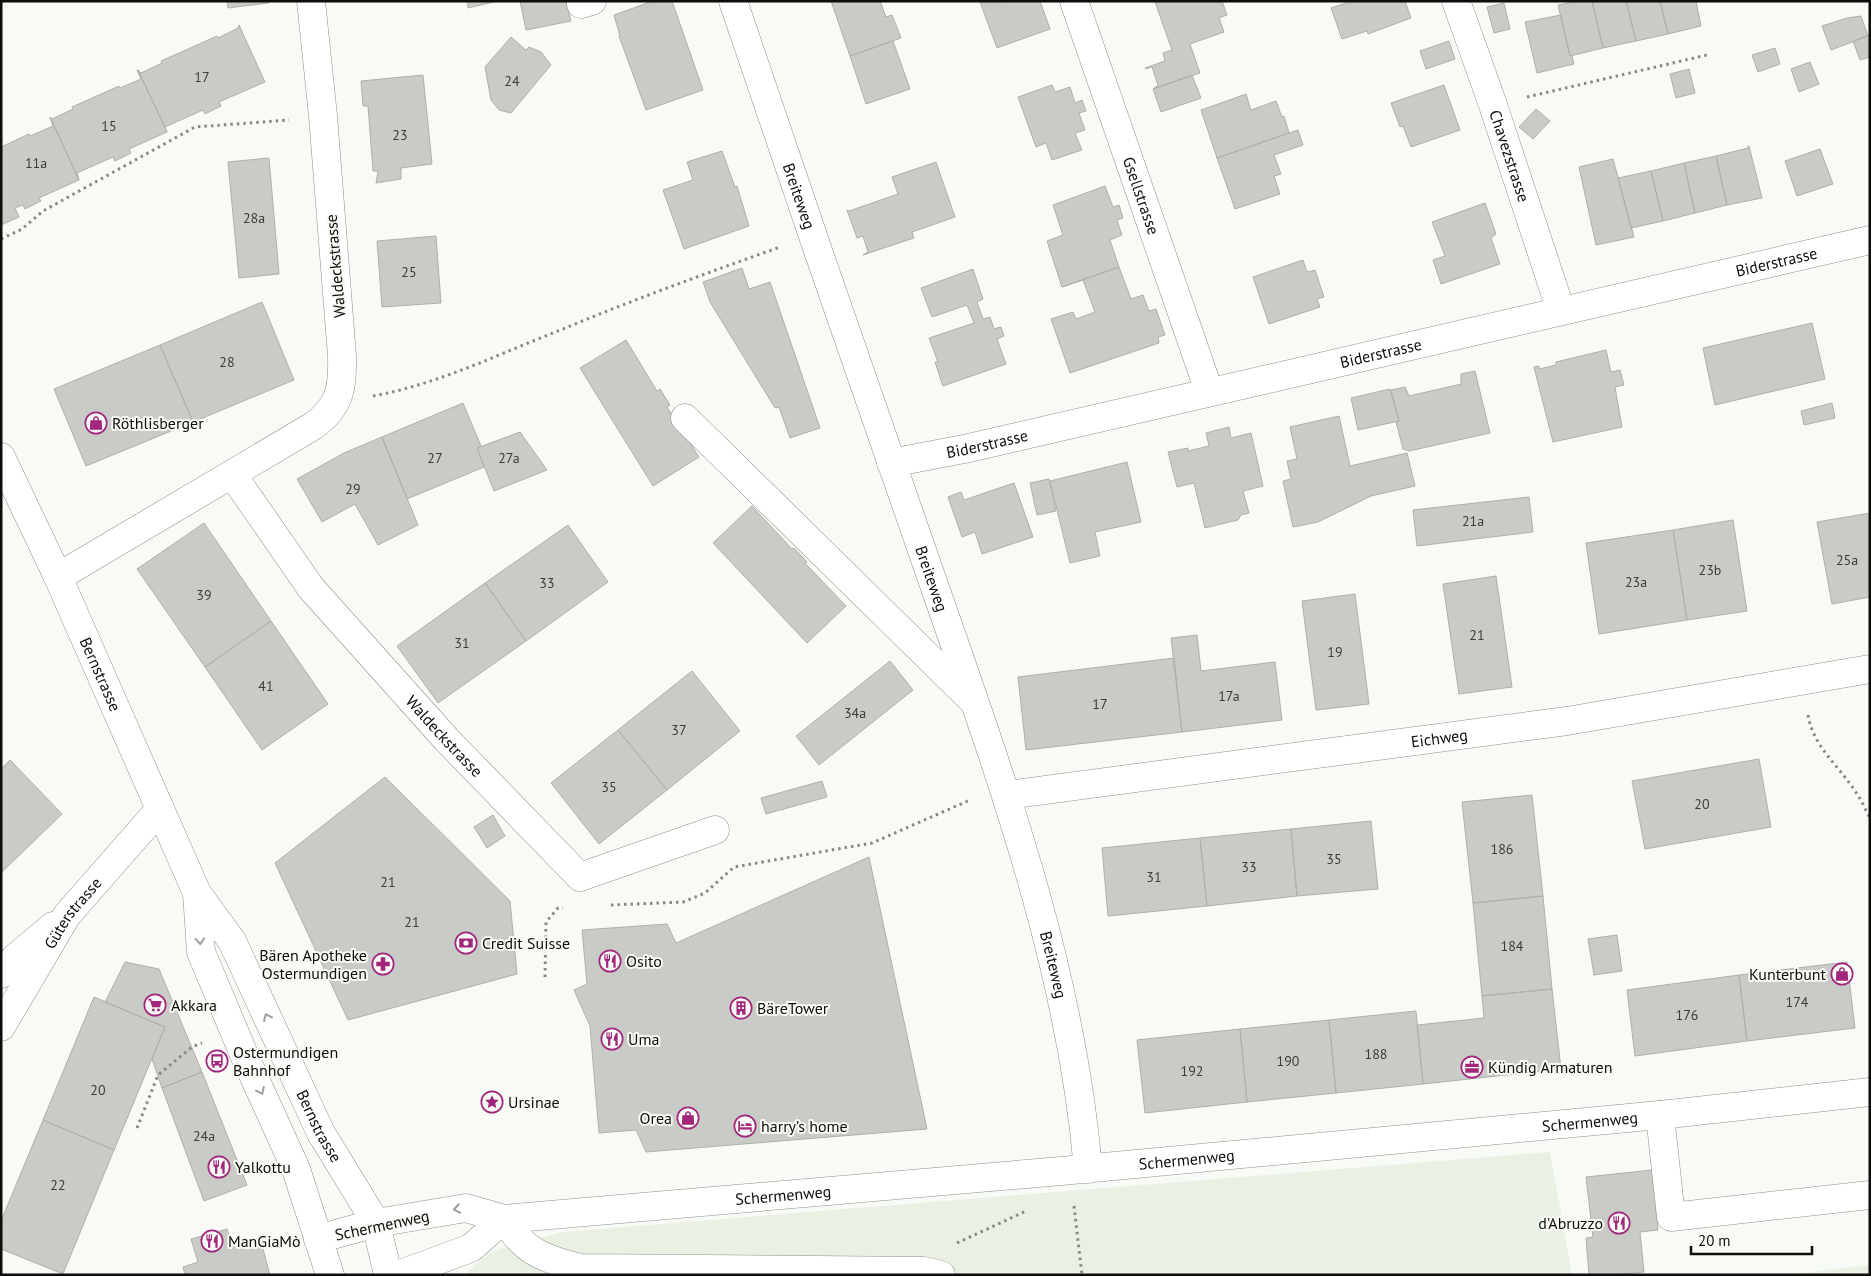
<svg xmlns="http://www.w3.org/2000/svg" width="1871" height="1276" font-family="'PT Sans',sans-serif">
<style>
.built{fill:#eaf0e4}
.building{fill:#c9cbc6;stroke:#adb0ab}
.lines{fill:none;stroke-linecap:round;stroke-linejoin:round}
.minor-casing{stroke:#8e908b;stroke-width:29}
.major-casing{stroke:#8e908b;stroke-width:29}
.path{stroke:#888986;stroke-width:3;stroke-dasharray:2.5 4;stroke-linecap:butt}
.minor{stroke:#fff;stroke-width:28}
.major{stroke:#fff;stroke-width:28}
.oneway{stroke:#9e9e9e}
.labels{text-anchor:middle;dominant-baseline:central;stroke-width:4;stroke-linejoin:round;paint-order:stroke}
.number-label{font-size:14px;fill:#3c3c3a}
.street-label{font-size:16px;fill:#0d0d0c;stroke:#f7faf5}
.poi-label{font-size:16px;fill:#0d0d0c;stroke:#f7faf5;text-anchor:start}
</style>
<rect width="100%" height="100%" fill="#f7faf5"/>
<path class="built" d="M1550 1152 1572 1275H464L487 1255 508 1246 563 1232Z
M1870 1265V1275H1783Z"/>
<path class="building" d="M227 1H268L269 3 228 8Z
M467 1H498L468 8Z
M520 1H566L571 21 526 30Z
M653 1H672L703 90 646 110 619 36H620L614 15Z
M831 1H880L886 17 892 15 901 38 850 56Z
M1040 1 1050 29 997 48 980 2Z
M1157 1H1222L1227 15 1219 18 1224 32 1190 44 1200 73 1153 89 1158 85 1152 67 1146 69 1145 68 1165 61 1163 53 1172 50 1155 2Z
M1346 1H1405L1411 18 1368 34 1367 31 1342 39 1331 8 1346 3Z
M1580 1H1592L1603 48 1570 56 1558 5Z
M1592 1H1626L1636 41 1603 48Z
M1626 1H1660L1668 34 1636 41Z
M1660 1H1696L1701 26 1668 34Z
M1504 3 1510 29 1494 33 1487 7Z
M1561 15 1570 56H1572L1574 64 1537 73 1525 22Z
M1861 16 1868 36 1831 50 1822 26 1847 18Z
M239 25 265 82 219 102 221 106 205 114 203 110 165 127 167 132 138 70 141 73 162 63 161 61 217 36 218 38 238 28Z
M1868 35H1870V57L1860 60 1853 41Z
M511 37 526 50 529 47 541 52 551 65 511 113 499 110 491 100 485 67Z
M893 41 910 89 866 104 850 56Z
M1449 41 1455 59 1426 69 1420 51Z
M1775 48 1780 64 1758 72 1752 55Z
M1810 62 1819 84 1799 92 1791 69Z
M1689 69 1695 93 1676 98 1670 74Z
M137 70H138L167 132 129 149 131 153 115 161 113 157 77 173 79 180 50 117 52 119 73 109 72 107 119 86 120 88 141 79Z
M423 75 432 164 401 168V179L376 183 378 171H373L368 106H363L361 81Z
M1192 75 1201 98 1161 112 1153 89Z
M1052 85 1055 92 1070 87 1075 103 1082 100 1086 111 1079 113 1085 130 1075 133 1082 150 1052 160 1046 143 1036 147 1018 97Z
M1444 85 1460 130 1411 147 1403 126 1400 127 1391 103Z
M1246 94 1251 110 1276 101 1282 117 1284 116 1289 133 1217 158 1201 110Z
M1536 109 1550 121 1533 139 1519 127Z
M50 117 79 180 39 198 41 201 25 209 23 205 15 208 19 217 1 225V147L29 134 30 136 53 126Z
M1298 130 1303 145 1274 155 1281 174 1274 176 1280 194 1235 209 1217 158Z
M1748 146H1749L1762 198 1727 205 1716 156 1748 148Z
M1820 149 1833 184 1797 196 1785 161Z
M722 151 735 187 737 186 749 226 684 249 663 190 693 180 687 162Z
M1716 156 1727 205 1695 213 1684 163Z
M269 158 279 274 239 278 228 162Z
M1613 159 1634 237 1596 245 1579 167Z
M936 162 955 217 912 232 914 238 863 255 868 252 863 236 857 238 847 210 849 211 898 194 892 177Z
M1684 163 1695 213 1663 221 1651 171Z
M1651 171 1663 221 1631 228 1618 178Z
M1105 186 1113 207 1119 205 1123 218 1117 220 1122 235 1110 240 1119 267 1062 287 1047 241 1063 235 1053 205Z
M1485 203 1496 234 1491 238 1500 264 1441 284 1433 260 1445 256 1432 222Z
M436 236 441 303 382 307 377 241Z
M1303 260 1307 272 1315 270 1324 297 1317 299 1320 307 1269 324 1253 277Z
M1119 267 1131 299 1143 295 1149 311 1156 309 1165 335 1158 337 1159 343 1070 373 1051 319 1073 312 1076 319 1095 312 1083 280 1062 287Z
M742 268 749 289 770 282 820 428 790 438 779 407 775 408 710 302 703 282Z
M973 269 983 299 977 302 983 319 990 317 994 329 1001 327 1004 336 997 339 1006 364 943 386 935 362H938L929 338 974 323 967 305 932 317 921 288Z
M262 302 294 380 193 422 160 345Z
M1812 323 1825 379 1715 405 1703 348Z
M626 340 657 391 660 389 670 405 667 407 699 457 653 486 580 368Z
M160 345 193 422 86 466 54 389Z
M1606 350 1611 372 1620 370 1624 385 1615 387 1622 427 1553 442 1534 367 1539 366V369L1556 365V362Z
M1475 371 1490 433 1409 451 1403 449 1396 422 1399 421 1391 390 1405 387 1409 396 1461 384V374Z
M1390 389 1399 421 1358 430 1351 398Z
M463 403 481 446 477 448 484 467 407 499 382 437Z
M1832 403 1835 418 1804 425 1801 411Z
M1339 416 1350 466 1407 453 1415 486 1371 496 1318 522 1293 527 1283 481 1291 479 1287 461 1297 459 1290 427Z
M1229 427 1231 438 1251 433 1263 486 1243 491 1249 513 1241 515 1238 520 1205 528 1194 483 1177 487 1168 452 1188 448V451L1209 446 1206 433Z
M520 432 547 470 494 491 477 448Z
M382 437 418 525 378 545 355 504 322 522 297 479 344 453Z
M1127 462 1141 522 1095 532 1100 556 1070 563 1050 481Z
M1049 479 1056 511 1037 515 1030 483Z
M1014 483 1033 537 982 554 975 532 962 537 948 497 961 492 964 500Z
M1529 497 1533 532 1417 546 1413 510Z
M752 506 792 549 794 548 807 562 805 563 846 606 807 643 713 543Z
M1870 513V597L1832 604 1817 522Z
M1733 520 1747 611 1687 620 1673 530Z
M204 523 271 621 205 667 137 569Z
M568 525 608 582 526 641 485 583Z
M1673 530 1687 620 1599 634 1586 543Z
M1496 576 1512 687 1459 694 1443 584Z
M485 583 526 641 438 703 397 646Z
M1355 594 1369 704 1316 710 1302 601Z
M271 621 328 704 262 750 205 667Z
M1197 635 1201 671 1275 662 1282 720 1182 732 1171 638Z
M1174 658 1182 732 1026 750 1018 677Z
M890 661 913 690 819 765 796 736Z
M692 671 740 731 667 790 618 730Z
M618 730 667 790 599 844 551 783Z
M1759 759 1771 827 1645 849 1632 781Z
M10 760 62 814 1 873V769Z
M385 777 510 901 517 974 348 1020 275 863Z
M822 781 827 797 766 814 761 798Z
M1532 795 1543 896 1473 903 1462 802Z
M493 815 505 836 487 848 474 827Z
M1371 821 1378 889 1297 896 1291 829Z
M1291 829 1297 896 1207 906 1200 838Z
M1200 838 1207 906 1108 916 1102 848Z
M869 857 927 1129 646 1152 636 1130 599 1133 590 1026 574 990 587 984 582 930 667 924 676 943Z
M1543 896 1552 989 1482 996 1473 903Z
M1617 935 1622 971 1594 975 1588 939Z
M125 962 159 969 202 1072 162 1088 152 1059 165 1027 105 1002Z
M1847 962 1855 1028 1747 1041 1739 975Z
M1739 975 1747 1041 1635 1056 1627 990Z
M1552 989 1561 1069 1423 1084 1417 1025 1484 1018 1482 996Z
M94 997 165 1027 114 1150 43 1120Z
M1416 1011 1423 1084 1336 1093 1329 1020Z
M1329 1020 1336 1093 1247 1102 1240 1029Z
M1240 1029 1247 1102 1145 1113 1137 1040Z
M202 1072 247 1185 204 1201 162 1088Z
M43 1120 114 1150 63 1274 1 1249V1221Z
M1652 1170 1658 1230 1640 1232 1644 1272 1615 1275H1589L1586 1238 1593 1237 1586 1177Z
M227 1229 232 1246 260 1238 270 1275H185L183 1267 198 1262 191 1239Z"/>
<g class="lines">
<g class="minor-casing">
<g id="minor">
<path id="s1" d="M733 1C798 195 866 389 933 582 999 772 1071 966 1088 1169"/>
<path id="s2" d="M1074 1 1209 391"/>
<path id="s3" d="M1456 1 1493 105 1561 311"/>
<path d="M581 4 592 1"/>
<path d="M685 418 971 699"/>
<path id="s4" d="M891 463 969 448 1870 240"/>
<path id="s5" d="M232 474 311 588 447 740 580 877 715 830"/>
<path d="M58 577 313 426C340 407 343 387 342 356L323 116 311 1"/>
<path id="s6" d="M1007 795 1567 721 1870 669"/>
<path d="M1 974 15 958 53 926"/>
<path id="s7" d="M1 1027 67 915 160 809"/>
<path d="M1660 1115 1671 1217 1870 1195"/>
<path d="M504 1219C524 1252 544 1259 581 1268L924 1271 941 1275"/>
<path id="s8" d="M376 1223 466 1208 504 1219 1061 1171 1660 1115 1870 1092"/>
<path d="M398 1275 471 1248 504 1219"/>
</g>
</g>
<g class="major-casing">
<g id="major">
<path id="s9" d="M1 457 58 577 197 893 232 941 321 1133 376 1223 388 1275"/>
<path d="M197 893 201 952 245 1057 296 1169 330 1275"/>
<path d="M318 1239 376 1223"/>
</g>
</g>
<path class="path" d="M1527 97 1707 55
M1 239 22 229 43 211 195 127 289 120
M373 396C439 384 501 353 563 329 635 299 707 273 780 247
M1808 715C1813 746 1838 765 1855 791 1861 799 1865 809 1870 818
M611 905 683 902 705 893 734 867 872 843 970 800
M545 977 546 922 558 908H563
M137 1128 158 1075 192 1047 202 1043
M1074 1206 1082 1275
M957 1243 1026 1211"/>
<use href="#minor" class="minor"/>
<use href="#major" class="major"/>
</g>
<defs><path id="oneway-chevron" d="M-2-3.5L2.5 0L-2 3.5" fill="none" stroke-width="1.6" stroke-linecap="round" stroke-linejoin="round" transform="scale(1.25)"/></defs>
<g class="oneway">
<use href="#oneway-chevron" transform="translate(200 941) rotate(86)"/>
<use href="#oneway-chevron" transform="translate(267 1017) rotate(-115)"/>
<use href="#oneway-chevron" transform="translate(261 1091) rotate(65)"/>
<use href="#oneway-chevron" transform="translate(457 1209) rotate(170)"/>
</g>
<defs>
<g id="shop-ring" transform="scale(1.125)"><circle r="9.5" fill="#f7faf5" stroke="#a1267c" stroke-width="1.5"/><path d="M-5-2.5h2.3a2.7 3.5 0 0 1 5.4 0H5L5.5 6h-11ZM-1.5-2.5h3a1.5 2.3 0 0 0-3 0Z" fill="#a1267c"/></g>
<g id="bank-ring" transform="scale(1.125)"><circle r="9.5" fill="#f7faf5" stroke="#a1267c" stroke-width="1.5"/><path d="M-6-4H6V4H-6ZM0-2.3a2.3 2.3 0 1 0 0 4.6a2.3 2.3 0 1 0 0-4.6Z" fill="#a1267c"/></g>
<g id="restaurant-ring" transform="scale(1.125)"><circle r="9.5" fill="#f7faf5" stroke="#a1267c" stroke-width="1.5"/><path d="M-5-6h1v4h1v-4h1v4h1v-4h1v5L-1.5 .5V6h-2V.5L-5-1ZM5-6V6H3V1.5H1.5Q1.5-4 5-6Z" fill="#a1267c"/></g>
<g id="pharmacy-ring" transform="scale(1.125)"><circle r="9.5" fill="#f7faf5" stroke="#a1267c" stroke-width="1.5"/><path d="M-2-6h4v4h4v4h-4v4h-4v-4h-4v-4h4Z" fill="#a1267c"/></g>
<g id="supermarket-ring" transform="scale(1.125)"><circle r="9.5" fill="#f7faf5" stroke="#a1267c" stroke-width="1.5"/><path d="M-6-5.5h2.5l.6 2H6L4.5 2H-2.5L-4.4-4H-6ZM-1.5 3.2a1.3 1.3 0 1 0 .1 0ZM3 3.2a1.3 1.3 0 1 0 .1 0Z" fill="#a1267c"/></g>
<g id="building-ring" transform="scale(1.125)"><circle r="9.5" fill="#f7faf5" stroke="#a1267c" stroke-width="1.5"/><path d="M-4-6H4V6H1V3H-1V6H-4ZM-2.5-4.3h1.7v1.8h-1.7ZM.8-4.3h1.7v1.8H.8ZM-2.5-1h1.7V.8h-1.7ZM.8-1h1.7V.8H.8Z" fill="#a1267c"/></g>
<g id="bus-ring" transform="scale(1.125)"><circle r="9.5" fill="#f7faf5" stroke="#a1267c" stroke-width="1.5"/><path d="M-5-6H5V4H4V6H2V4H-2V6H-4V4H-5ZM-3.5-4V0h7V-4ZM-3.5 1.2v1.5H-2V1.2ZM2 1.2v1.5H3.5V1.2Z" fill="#a1267c"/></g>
<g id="office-ring" transform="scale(1.125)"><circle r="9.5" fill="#f7faf5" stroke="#a1267c" stroke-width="1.5"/><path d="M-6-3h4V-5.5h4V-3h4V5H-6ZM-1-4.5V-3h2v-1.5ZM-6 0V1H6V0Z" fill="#a1267c"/></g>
<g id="sight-ring" transform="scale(1.125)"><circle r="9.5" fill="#f7faf5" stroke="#a1267c" stroke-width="1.5"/><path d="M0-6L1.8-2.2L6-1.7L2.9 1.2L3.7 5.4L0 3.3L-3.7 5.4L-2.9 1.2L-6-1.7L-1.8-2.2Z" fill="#a1267c"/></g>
<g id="hotel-ring" transform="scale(1.125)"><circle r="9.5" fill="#f7faf5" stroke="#a1267c" stroke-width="1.5"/><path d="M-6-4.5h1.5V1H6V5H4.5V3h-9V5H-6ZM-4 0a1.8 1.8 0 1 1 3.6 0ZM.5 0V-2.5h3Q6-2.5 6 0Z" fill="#a1267c"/></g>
</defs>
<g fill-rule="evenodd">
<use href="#shop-ring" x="96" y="423"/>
<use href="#bank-ring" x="466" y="943"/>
<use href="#restaurant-ring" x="610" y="961"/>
<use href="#pharmacy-ring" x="383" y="964"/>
<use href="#shop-ring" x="1842" y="974"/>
<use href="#supermarket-ring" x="155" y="1005"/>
<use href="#building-ring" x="741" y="1008"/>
<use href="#restaurant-ring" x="612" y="1039"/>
<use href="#bus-ring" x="217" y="1061"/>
<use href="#office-ring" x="1472" y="1067"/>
<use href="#sight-ring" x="492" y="1102"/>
<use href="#shop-ring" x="688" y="1118"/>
<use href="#hotel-ring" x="745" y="1126"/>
<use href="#restaurant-ring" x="219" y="1167"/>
<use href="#restaurant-ring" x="1619" y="1223"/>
<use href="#restaurant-ring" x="212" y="1241"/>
</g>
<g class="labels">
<g class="number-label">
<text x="202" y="77">17</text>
<text x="512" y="81">24</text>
<text x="109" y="126">15</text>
<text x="400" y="135">23</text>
<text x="36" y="163">11a</text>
<text x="254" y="218">28a</text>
<text x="409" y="272">25</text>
<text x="227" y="362">28</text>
<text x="435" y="458">27</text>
<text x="509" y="458">27a</text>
<text x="353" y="489">29</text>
<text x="1473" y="521">21a</text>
<text x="1847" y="560">25a</text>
<text x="1710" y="570">23b</text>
<text x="1636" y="582">23a</text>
<text x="547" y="583">33</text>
<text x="204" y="595">39</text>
<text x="1477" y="635">21</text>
<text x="462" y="643">31</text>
<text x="1335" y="652">19</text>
<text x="266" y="686">41</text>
<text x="1229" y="696">17a</text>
<text x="1100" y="704">17</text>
<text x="855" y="713">34a</text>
<text x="679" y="730">37</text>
<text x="609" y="787">35</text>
<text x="1702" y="804">20</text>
<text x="1502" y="849">186</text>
<text x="1334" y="859">35</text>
<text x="1249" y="867">33</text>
<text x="1154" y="877">31</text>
<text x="388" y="882">21</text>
<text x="412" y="922">21</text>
<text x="1512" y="946">184</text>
<text x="1797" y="1002">174</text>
<text x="1687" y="1015">176</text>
<text x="1376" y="1054">188</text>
<text x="1288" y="1061">190</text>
<text x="1192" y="1071">192</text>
<text x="98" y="1090">20</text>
<text x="204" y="1136">24a</text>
<text x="58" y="1185">22</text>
</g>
<g class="street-label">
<text stroke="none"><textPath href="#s3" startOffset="164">Chavezstrasse</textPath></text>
<text stroke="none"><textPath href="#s2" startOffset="206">Gsellstrasse</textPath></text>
<text stroke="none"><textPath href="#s1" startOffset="206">Breiteweg</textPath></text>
<text stroke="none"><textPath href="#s4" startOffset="908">Biderstrasse</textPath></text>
<text transform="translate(335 266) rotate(-95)">Waldeckstrasse</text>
<text stroke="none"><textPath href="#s4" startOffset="502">Biderstrasse</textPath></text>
<text stroke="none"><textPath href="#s4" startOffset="98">Biderstrasse</textPath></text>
<text stroke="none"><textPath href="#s1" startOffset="611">Breiteweg</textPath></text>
<text stroke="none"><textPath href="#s9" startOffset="239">Bernstrasse</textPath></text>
<text stroke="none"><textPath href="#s5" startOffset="338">Waldeckstrasse</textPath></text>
<text stroke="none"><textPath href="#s6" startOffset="436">Eichweg</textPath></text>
<text stroke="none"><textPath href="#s7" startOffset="135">Güterstrasse</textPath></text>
<text stroke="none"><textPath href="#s1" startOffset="1016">Breiteweg</textPath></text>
<text stroke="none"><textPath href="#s8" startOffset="1221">Schermenweg</textPath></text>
<text stroke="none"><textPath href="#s9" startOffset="742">Bernstrasse</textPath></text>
<text stroke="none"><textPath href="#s8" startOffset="816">Schermenweg</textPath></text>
<text stroke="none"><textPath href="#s8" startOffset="411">Schermenweg</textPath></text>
<text transform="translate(382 1225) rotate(-12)">Schermenweg</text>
</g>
<g class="poi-label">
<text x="112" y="423">Röthlisberger</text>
<text x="482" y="943">Credit Suisse</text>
<text x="367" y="955" text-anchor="end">Bären Apotheke<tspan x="367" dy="18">Ostermundigen</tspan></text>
<text x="626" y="961">Osito</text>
<text x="1826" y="974" text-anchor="end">Kunterbunt</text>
<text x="171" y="1005">Akkara</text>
<text x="757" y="1008">BäreTower</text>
<text x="628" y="1039">Uma</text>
<text x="233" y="1052">Ostermundigen<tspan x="233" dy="18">Bahnhof</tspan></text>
<text x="1488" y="1067">Kündig Armaturen</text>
<text x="508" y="1102">Ursinae</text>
<text x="672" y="1118" text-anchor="end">Orea</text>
<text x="761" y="1126">harry’s home</text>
<text x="235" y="1167">Yalkottu</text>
<text x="1603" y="1223" text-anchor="end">d'Abruzzo</text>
<text x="228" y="1241">ManGiaMò</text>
</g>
</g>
<rect width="1871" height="1276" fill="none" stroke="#0d0d0c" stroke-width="5"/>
<path d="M1691 1246v8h121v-8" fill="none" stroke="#0d0d0c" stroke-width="2.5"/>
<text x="1698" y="1246" font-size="15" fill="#0d0d0c" stroke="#f7faf5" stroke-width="4" paint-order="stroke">20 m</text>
</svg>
